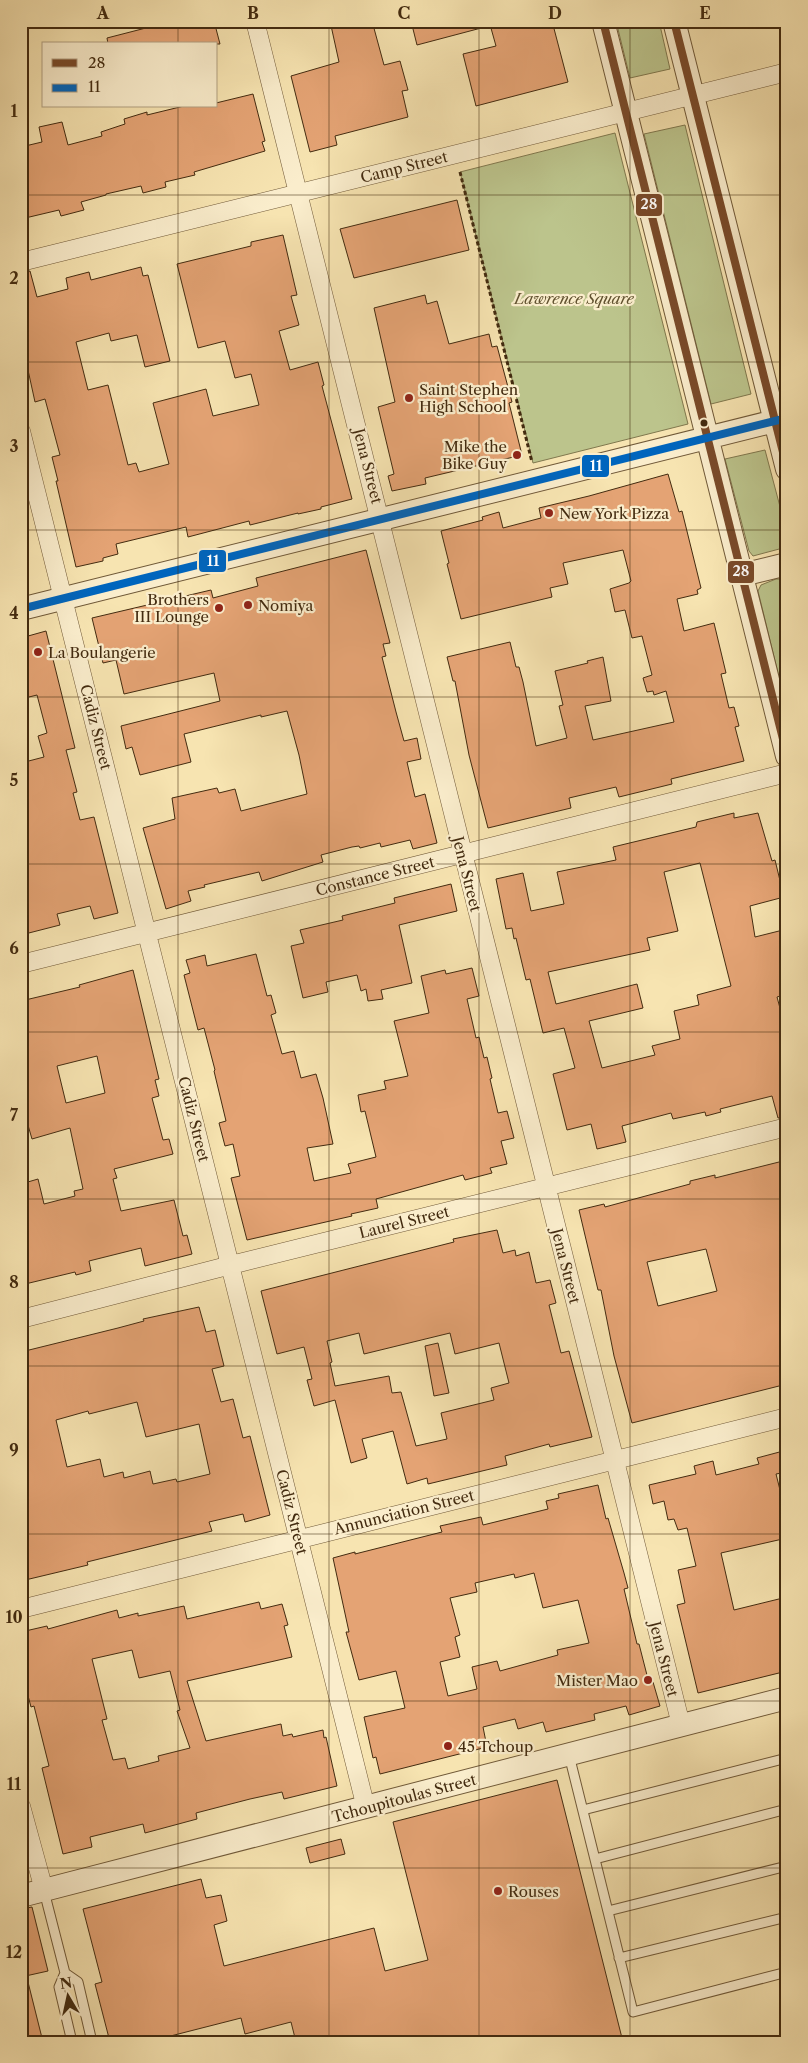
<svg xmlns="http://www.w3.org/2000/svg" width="808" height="2063" font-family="'Libre Caslon Text',serif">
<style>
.green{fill:#bcc48c;stroke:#80784e}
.building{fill:#e4a374;stroke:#432b10;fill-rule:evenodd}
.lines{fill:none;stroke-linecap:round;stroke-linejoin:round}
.service-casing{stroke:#705938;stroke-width:11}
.minor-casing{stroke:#705938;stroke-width:19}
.tertiary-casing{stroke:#705938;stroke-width:24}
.path{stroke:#432b10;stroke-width:3;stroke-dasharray:4 2.5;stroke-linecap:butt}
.service{stroke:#faedcc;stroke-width:9}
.minor{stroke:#faedcc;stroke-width:18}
.tertiary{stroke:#faedcc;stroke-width:22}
.bus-1-casing{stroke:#faedcc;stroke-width:11}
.bus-2-casing{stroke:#faedcc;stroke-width:11}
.bus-1{stroke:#7a4b2a;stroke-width:8}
.bus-2{stroke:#0065bd;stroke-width:8}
.grid{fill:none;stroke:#432b10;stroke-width:1;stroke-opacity:0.55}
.poi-dot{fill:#8f2418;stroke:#faedcc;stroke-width:2}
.bus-dot{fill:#432b10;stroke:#faedcc;stroke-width:2}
.labels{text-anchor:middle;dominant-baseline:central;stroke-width:4.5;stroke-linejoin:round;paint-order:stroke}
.street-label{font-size:15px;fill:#432b10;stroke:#faedcc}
.park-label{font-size:15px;font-style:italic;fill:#61512f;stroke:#faedcc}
.poi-label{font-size:15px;fill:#432b10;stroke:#faedcc;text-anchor:start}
.line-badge{stroke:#faedcc;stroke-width:2}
.badge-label{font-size:14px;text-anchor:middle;font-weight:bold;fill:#fff}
.neatline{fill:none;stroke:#432b10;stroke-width:2}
.grid-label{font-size:16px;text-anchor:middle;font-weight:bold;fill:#432b10}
</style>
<rect width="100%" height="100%" fill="#f7e4b1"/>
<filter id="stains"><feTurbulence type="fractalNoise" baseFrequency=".004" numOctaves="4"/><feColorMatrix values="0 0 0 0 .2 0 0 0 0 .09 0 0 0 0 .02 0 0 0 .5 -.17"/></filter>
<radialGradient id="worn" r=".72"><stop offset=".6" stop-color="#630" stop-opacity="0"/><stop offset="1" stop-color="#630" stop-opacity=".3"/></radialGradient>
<path class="green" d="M616 21H659L670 69 630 78Z
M685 125 751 394 711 404 644 134Z
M615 133 688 424 533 463 460 172Z
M765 450 787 533V544L783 548 753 556 749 551 725 459Z
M776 579H787V710L758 591 761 585Z"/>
<path class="building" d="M173 21H214L220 44H108L107 38Z
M330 21H372L384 65 400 61 408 90 402 91 408 117 335 136 337 145 310 152 291 76 339 62Z
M411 21H484L485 27 417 45Z
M489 21H552L568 82 476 106 463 54 496 46Z
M253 94 265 141 262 142 265 151 194 172 195 175 165 182 166 187 143 193 141 186 106 194V195L81 202 84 210 61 216 59 210 21 219V147L42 142 39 127 62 122 68 145 102 136 101 132 125 124 124 119 147 112V115L184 106H216V103Z
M457 200 469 250 354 278 340 229Z
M283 235 297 295 291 296 299 325 279 331 290 370 318 362 324 385 322 386 352 499 321 507V509L298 514V513L250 525 249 521 188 537 186 527 116 544 118 554 103 558V561L76 567 56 481H58L52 457 60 455 45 399 35 402 21 338V272L30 271 37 297 68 289 66 278 89 272 91 280 141 267 143 276 148 275 170 361 145 367 137 335 111 341 109 333 76 342 88 390 108 385 128 465 136 463 139 472 169 464 153 403 206 389 213 416 259 405 251 374 235 378 225 341 198 348 177 264 251 246V242Z
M425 295 427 304 437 301 449 344 489 334 492 347 497 346 512 402 509 403 522 455 425 478 426 484 392 491 388 476 394 474 378 407 395 402 374 308Z
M668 474 679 512 682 511 701 588 697 590 698 594 677 599 684 631 714 623 726 673 721 674 729 708 734 707 739 726 735 727 744 761 671 779 672 784 619 797 616 787 569 798 571 808 488 828 469 755 455 681H453L447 657 510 642 516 667H519L523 682 536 746 567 738 559 706 563 705 555 671 588 663 587 661 603 657 611 701 585 706 593 740 674 722 666 691 654 695 653 691 647 692 643 678 652 675 642 636 632 638 625 610 615 612 610 589 629 583 631 581 623 550 563 563 568 584 550 588 552 597 461 619 447 564 449 563 441 531 483 520 482 517 499 512 503 528 541 518 539 508 589 496Z
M366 550 390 643 383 644 386 656 382 657 396 712 404 741 417 738 421 759 407 762 415 797 425 794 437 843 413 849 410 840 381 847 380 843 360 848 359 846 352 847 321 855 323 862 262 881 259 872 204 885 205 887 188 891 191 901 166 909 143 828 175 819 172 798 217 788 219 793 235 789 241 811 307 794 299 755 287 711 261 717V715L184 734 191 762 140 775 132 747 126 749 121 726 220 701 214 673 124 694 116 660 103 663 92 618 211 590 213 598 258 586 256 578Z
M46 631 75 748 66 750 77 792 73 793 80 820 94 817 118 913 94 919 90 906 57 914 60 925 21 935V763L44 757 38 736 47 733 37 695 21 699V638Z
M734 813V818L758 813 772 861 775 860 784 897 750 906 755 937 787 929V994L777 997 787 1034V1117L778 1118 772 1096 720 1109 721 1112 706 1116 705 1112 673 1119 671 1113 622 1126 626 1142 597 1149 591 1124 567 1130 553 1074 575 1068 564 1028 543 1033 530 979 526 980 516 938 514 939 512 928 506 929 496 879 523 873 531 911 564 904 557 872 616 860 613 847 696 827 697 822ZM700 863 731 986 697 995 699 1005 674 1011 680 1039 652 1046 655 1055 602 1068 589 1021 643 1008 637 984 556 1004 548 972 650 950 647 938 678 931 664 872Z
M451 884 457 911 399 925 412 983 381 990 383 999 368 1001 366 989 361 991 357 975 326 982 328 992 303 998 291 946 304 943 300 930 343 920 342 916 395 903 394 898Z
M256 954 267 996 271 995 276 1013 271 1015 282 1054 294 1051 301 1078 316 1074 323 1098 333 1144 307 1148 314 1181 351 1173 348 1164 376 1157 365 1111 361 1112 358 1095 386 1089 384 1081 408 1076 394 1021 429 1013 421 976 445 970 446 974 472 968 479 996 467 999 476 1038 479 1037 484 1058 487 1057 492 1078 490 1079 498 1113 507 1111 514 1138 501 1141 507 1164 490 1168 492 1173 465 1180 463 1175 376 1199 378 1208 351 1214 352 1216 247 1240 231 1178 240 1176 233 1144 225 1146 219 1123 226 1121 214 1071 215 1070 204 1028 198 1030 184 975 190 973 186 960 205 955 207 966Z
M133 970 159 1079 155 1080 159 1096 152 1098 163 1140 169 1139 173 1154 114 1169 117 1178 113 1179 121 1211 174 1200 183 1236 187 1235 192 1254 145 1266 141 1248 89 1261 91 1271 76 1275 75 1272 21 1285V1184L38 1179 44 1204 75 1196 74 1191 83 1189 70 1128 32 1139 21 1101V1001L80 987 79 985ZM97 1056 105 1093 66 1103 57 1066Z
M787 1160V1384L632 1423 614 1356 601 1290H598L579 1210 604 1204 605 1207 690 1184V1181L715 1175V1178ZM706 1249 717 1291 658 1306 647 1262Z
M497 1230 503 1253 515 1250 516 1256 529 1252 536 1283 550 1280 556 1303 549 1305 561 1353 569 1351 592 1437 550 1447 549 1444 505 1456 507 1465 428 1484 427 1478 407 1484 393 1431 362 1439 367 1458 351 1463 335 1400 314 1406 307 1380 312 1379 304 1347 277 1354 261 1291 454 1242 453 1239ZM359 1333 364 1354 450 1333 455 1354 499 1343 509 1383 491 1388 494 1400 441 1413 447 1439 416 1446 401 1392 392 1393 389 1376 335 1386 330 1363 332 1362 327 1341Z
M199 1307 206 1332 215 1330 224 1366 212 1369 221 1402 233 1399 243 1438 250 1436 270 1515 245 1522 243 1514 209 1522 212 1531 87 1562 88 1565 21 1581V1388L28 1387 21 1352 118 1328 144 1321 143 1319ZM137 1402 146 1437 199 1424 210 1474 177 1482 176 1479 153 1484 150 1471 124 1478 123 1472 104 1477 100 1459 67 1467 56 1420 88 1411 89 1414Z
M438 1343 449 1393 434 1396 425 1346Z
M787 1450V1472L776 1474 787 1518V1538L721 1553 734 1610 787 1597V1671L698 1693 677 1605 685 1603 678 1570 696 1566 687 1528 678 1530 674 1519 668 1520 664 1501 653 1504 649 1485 696 1474 694 1466 713 1461 716 1475 759 1464 757 1458Z
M598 1485 606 1519 608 1518 624 1573 628 1588 624 1589 637 1644H639L649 1683 653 1682 660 1706 629 1715 626 1706 594 1714 595 1720 546 1732 543 1722 518 1729 515 1719 483 1727 487 1747 380 1774 376 1757 373 1758 364 1717 405 1708 396 1671 359 1680 346 1632H349L333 1558 355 1552V1554L442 1532 440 1526 481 1517 483 1525 548 1509 546 1501 559 1498 558 1494ZM534 1573 543 1608 578 1600 589 1643 557 1650 558 1655 500 1671 497 1661 472 1667 477 1689 448 1696 440 1662 460 1657 455 1637 460 1635 450 1598 477 1592 475 1583 514 1574 515 1578Z
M259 1602 261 1609 282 1604 288 1625 284 1626 292 1657 187 1681 206 1741 281 1724 283 1736 292 1734 293 1737 323 1730 324 1738 326 1737 337 1786 284 1799 282 1792 250 1799 196 1813 197 1819 145 1833 143 1824 90 1837 92 1847 63 1854 42 1768 49 1766 34 1706 31 1707 21 1669V1632L47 1626 48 1629 117 1610 119 1618 138 1613V1616L184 1606 187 1619ZM132 1650 139 1678 170 1671 180 1710 177 1711 190 1748 158 1756 159 1761 128 1769 125 1758 113 1760 102 1720 107 1719 92 1659Z
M557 1780 623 2042H296L291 2022 245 2034 241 2018 147 2042H110L95 1984 102 1982 83 1909 201 1879 206 1898 221 1895 227 1921 214 1925 224 1966 374 1928 385 1971 428 1960 393 1822Z
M341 1839 345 1854 310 1863 306 1848Z
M32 1907 48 1971 21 1977V1909Z
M27 1978 43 2042H21V1979Z"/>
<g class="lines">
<g class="service-casing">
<path id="service" d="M21 491 36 487
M569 1755 633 2012 787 1972
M583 1810 787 1758
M595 1859 787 1809
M44 1891 65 1973 78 1982 92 2042
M608 1911 787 1866
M619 1958 787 1917
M65 1973 59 1987 72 2042"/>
</g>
<g class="minor-casing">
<path id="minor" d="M255 21 681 1725
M21 262 787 72
M21 431 366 1808
M21 964 787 773
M21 1319 231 1265 787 1127
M21 1609 787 1417
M21 1806 44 1890"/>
</g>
<g class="tertiary-casing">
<path id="tertiary" d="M603 21 787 756
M674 21 787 469
M742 575 787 564
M21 609 787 418
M21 1896 787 1698"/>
</g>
<path class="path" d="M460 172 532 462"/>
<use href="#service" class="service"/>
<use href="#minor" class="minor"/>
<use href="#tertiary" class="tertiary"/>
<g class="bus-1-casing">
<path id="bus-1" d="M603 21 787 755
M674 21 787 468"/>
</g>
<g class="bus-2-casing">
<path id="bus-2" d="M21 609 787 418"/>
</g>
<use href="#bus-1" class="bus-1"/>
<use href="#bus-2" class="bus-2"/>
</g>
<path class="grid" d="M178 21V44M329 21V2042M479 21V2042M630 21V2042M178 106V2042M21 195H787M21 362H787M21 530H787M21 697H787M21 864H787M21 1032H787M21 1199H787M21 1366H787M21 1534H787M21 1701H787M21 1868H787"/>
<g class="poi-dot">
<circle cx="409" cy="398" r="5"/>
<circle cx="517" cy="455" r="5"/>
<circle cx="549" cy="513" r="5"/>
<circle cx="248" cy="605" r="5"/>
<circle cx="219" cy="608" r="5"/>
<circle cx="38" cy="652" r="5"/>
<circle cx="648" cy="1680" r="5"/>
<circle cx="448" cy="1746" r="5"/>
<circle cx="498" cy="1891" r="5"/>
</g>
<circle class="bus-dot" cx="704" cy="423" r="4.5"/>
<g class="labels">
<g class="street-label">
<text transform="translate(404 167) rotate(-14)">Camp Street</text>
<text transform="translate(368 466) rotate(76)">Jena Street</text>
<text transform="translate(96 727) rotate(76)">Cadiz Street</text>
<text transform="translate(467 874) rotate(76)">Jena Street</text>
<text transform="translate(375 876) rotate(-14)">Constance Street</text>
<text transform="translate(194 1119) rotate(76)">Cadiz Street</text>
<text transform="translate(404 1222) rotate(-14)">Laurel Street</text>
<text transform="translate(566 1266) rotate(76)">Jena Street</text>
<text transform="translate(292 1512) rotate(76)">Cadiz Street</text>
<text transform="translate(404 1512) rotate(-14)">Annunciation Street</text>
<text transform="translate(664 1659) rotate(76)">Jena Street</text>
<text transform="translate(404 1798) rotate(-15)">Tchoupitoulas Street</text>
</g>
<g class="park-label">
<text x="574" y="298">Lawrence Square</text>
</g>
<g class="poi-label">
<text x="419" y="389">Saint Stephen<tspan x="419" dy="17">High School</tspan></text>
<text x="507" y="446" text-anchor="end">Mike the<tspan x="507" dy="17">Bike Guy</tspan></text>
<text x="559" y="513">New York Pizza</text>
<text x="209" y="599" text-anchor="end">Brothers<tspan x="209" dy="17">III Lounge</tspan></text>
<text x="258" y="605">Nomiya</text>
<text x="48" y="652">La Boulangerie</text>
<text x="638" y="1680" text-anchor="end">Mister Mao</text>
<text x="458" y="1746">45 Tchoup</text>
<text x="508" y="1891">Rouses</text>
</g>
</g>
<g class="line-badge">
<rect x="635" y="193" width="28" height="24" rx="5" fill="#7a4b2a"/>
<rect x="581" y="454" width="29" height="24" rx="5" fill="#0065bd"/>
<rect x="198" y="549" width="29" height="24" rx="5" fill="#0065bd"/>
<rect x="727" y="560" width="28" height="24" rx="5" fill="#7a4b2a"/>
</g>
<g class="badge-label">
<text x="649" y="209">28</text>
<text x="596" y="471">11</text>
<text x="213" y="566">11</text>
<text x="741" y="576">28</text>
</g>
<rect width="808" height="2063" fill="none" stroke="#f7e4b1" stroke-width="55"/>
<rect x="42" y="42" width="175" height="65" fill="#faedcc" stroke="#b19f81"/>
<rect x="52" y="59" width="25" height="8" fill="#7a4b2a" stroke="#b19f81"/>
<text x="88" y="68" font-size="15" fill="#432b10">28</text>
<rect x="52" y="84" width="25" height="8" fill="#0065bd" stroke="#b19f81"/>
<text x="88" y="92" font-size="15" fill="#432b10">11</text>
<g transform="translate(68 1996) rotate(351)" stroke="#faedcc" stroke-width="4" paint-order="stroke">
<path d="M0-4L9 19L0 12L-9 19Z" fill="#432b10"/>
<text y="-8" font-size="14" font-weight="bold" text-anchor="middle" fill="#432b10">N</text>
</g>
<rect x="28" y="28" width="752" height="2008" class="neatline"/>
<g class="grid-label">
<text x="103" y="19">A</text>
<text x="253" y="19">B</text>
<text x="404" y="19">C</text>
<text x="555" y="19">D</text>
<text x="705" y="19">E</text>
<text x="14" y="117">1</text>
<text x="14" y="284">2</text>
<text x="14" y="452">3</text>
<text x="14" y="619">4</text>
<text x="14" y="786">5</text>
<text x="14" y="954">6</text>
<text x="14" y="1121">7</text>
<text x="14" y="1288">8</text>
<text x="14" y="1456">9</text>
<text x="14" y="1623">10</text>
<text x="14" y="1790">11</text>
<text x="14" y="1958">12</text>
</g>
<rect width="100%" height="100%" filter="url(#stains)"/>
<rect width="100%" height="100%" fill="url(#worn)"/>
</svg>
